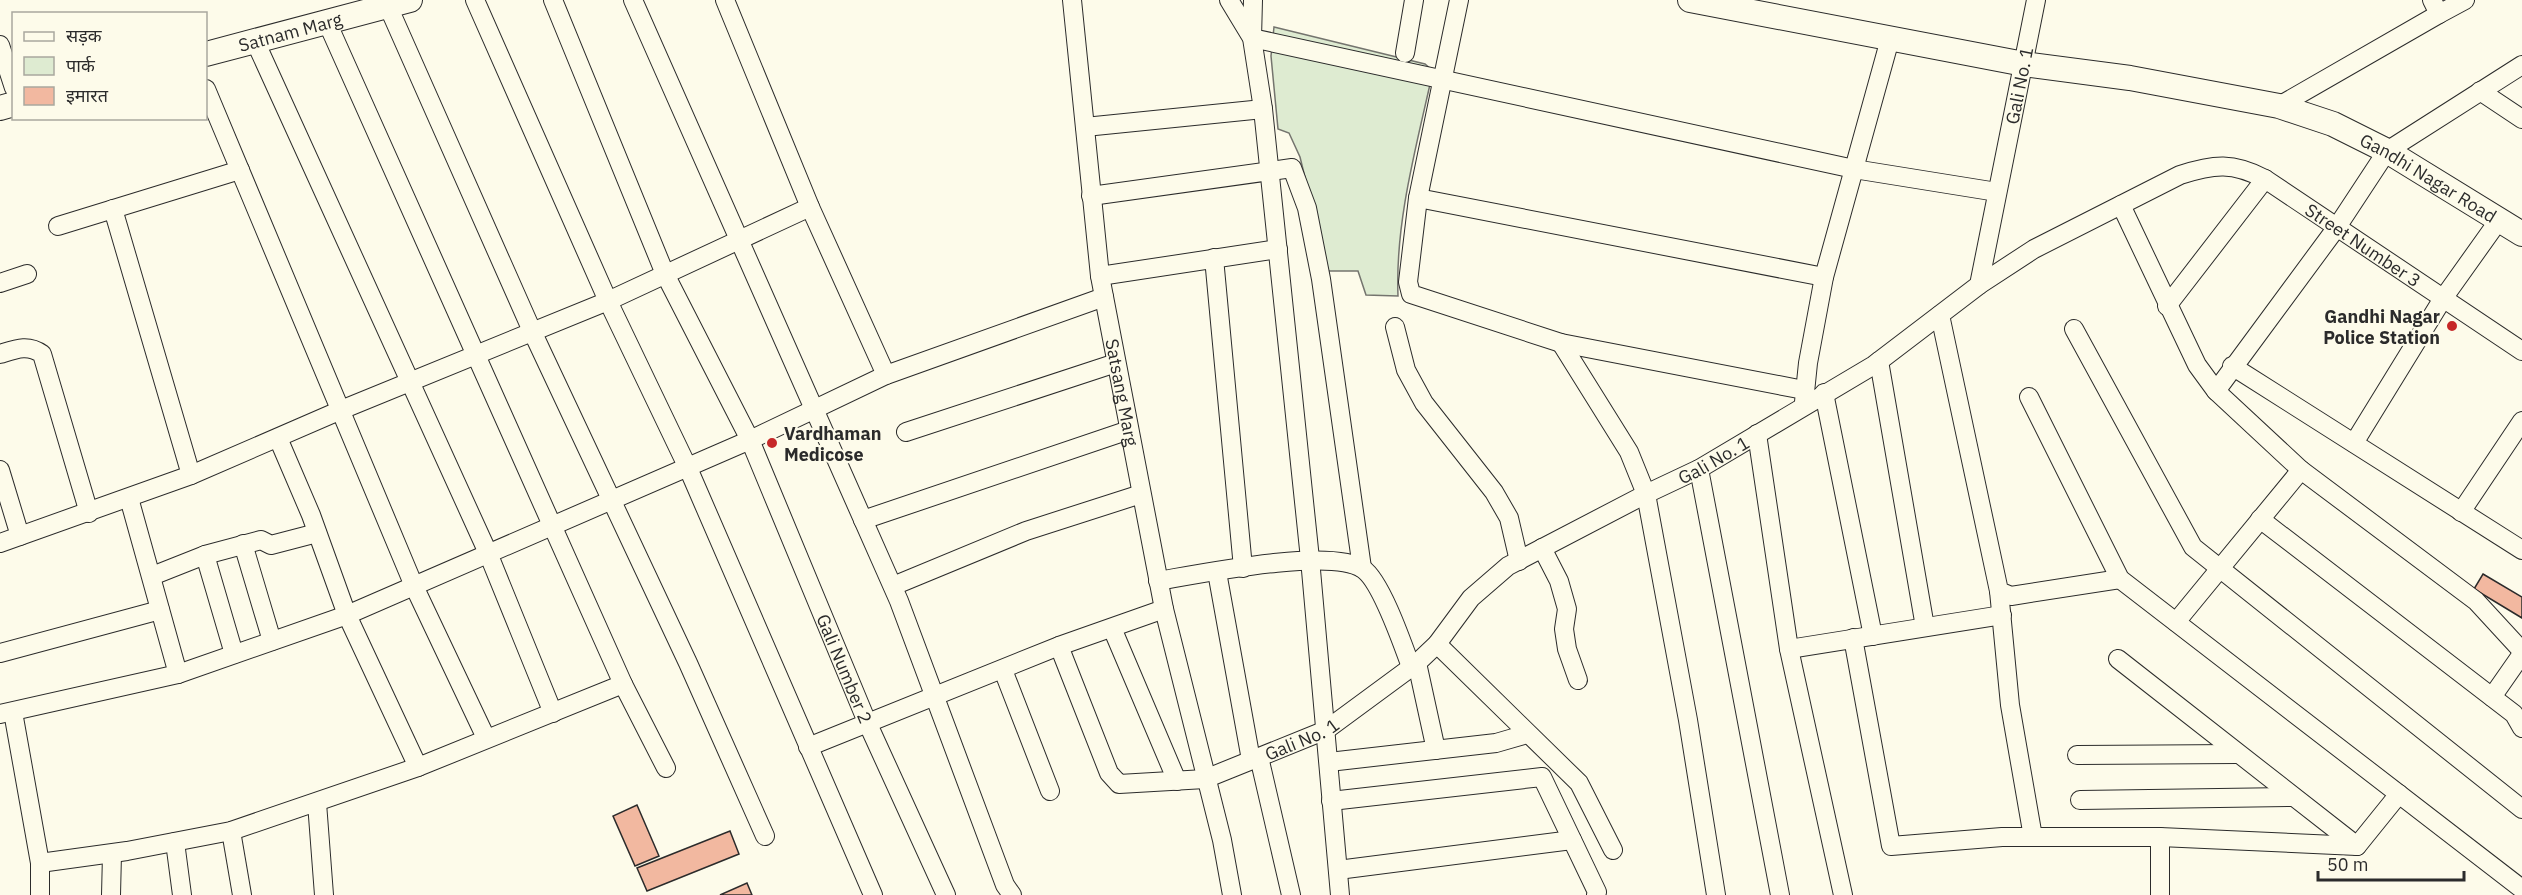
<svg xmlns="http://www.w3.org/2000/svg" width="2522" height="895" font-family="'IBM Plex Sans','Noto Sans Devanagari',sans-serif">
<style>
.green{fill:#deebd1;stroke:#74746e;stroke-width:1.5}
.building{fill:#f2b8a0;stroke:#2b2b2b;stroke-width:1.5}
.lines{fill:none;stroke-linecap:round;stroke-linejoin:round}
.street-casing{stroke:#2b2b2b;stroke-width:20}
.secondary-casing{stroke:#2b2b2b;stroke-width:26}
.street{stroke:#fdfbea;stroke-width:18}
.secondary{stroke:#fdfbea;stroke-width:24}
.poi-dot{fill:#c62828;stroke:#fdfbea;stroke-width:2}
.labels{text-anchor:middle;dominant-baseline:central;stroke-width:4.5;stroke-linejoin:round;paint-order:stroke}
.street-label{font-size:18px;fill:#2b2b2b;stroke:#fdfbea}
.poi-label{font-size:18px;font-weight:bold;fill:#2b2b2b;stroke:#fdfbea;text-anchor:end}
</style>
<rect width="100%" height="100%" fill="#fdfbea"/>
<path class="green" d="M1274 27 1425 64 1433 71C1417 144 1395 221 1398 296L1366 295 1358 271H1328L1300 157 1289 133 1278 129 1271 56Z"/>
<path class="building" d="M2483 574 2522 597V618L2474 589Z
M637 805 659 856 635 866 613 816Z
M730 831 739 854 647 891 637 868Z
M747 883 752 895H720Z"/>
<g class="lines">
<g class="street-casing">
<g id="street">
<path d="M475 0 608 301 688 468 873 895"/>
<path id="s1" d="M553 0 665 274 750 440 867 722 946 895"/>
<path d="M633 0 899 601 1005 885 1012 895"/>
<path d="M725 0 810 207 886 375"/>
<path id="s2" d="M1072 0 1100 276 1164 609 1222 840 1232 895"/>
<path d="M1229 0 1252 38 1263 109 1310 559 1340 895"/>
<path d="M1253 0 1252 38 1854 169 1997 192"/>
<path d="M1459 0 1418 198 1408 282 1411 294 1561 343 1804 390"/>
<path d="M388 6 532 331 688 663 765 836"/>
<path d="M2439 14 2465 0"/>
<path d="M327 22 623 684 666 768"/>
<path d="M255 41 488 553 553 713"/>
<path d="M0 45 14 88"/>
<path d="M1405 53 1414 0"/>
<path d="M2522 65 2387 151 2337 227 2216 391 2301 470 2476 601 2522 651"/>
<path d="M206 89 414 586 486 738"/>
<path d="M2480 91 2522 119"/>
<path d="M2279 106 2439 14 2432 0"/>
<path d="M1085 127 1263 109"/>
<path d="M1091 196 1292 168 1307 208 1321 279 1362 568"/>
<path d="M1418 198 1824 277"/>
<path d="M2121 205 2197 365 2216 391"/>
<path d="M113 209 191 475"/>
<path d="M58 226 240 170"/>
<path d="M1214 258 1243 568"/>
<path d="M1100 276 1278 249"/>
<path d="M0 283 27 274"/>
<path id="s3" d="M1979 285 2034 249 2180 175C2214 164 2233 162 2265 179L2522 351"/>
<path d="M2167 306 2265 179"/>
<path d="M1940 315 1999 591 2011 596 2120 579"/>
<path d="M1395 327 1406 370 1424 403 1494 492 1509 518 1519 561"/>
<path d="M2074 329 2193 547 2522 809"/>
<path d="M1561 343 1629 452 1646 494 1688 720 1716 895"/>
<path d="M0 354C16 349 28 344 42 354L89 513"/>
<path d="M1879 361 1925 627"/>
<path d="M2232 366 2522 550"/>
<path d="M1824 393 1873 636"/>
<path d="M2029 397 2120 579 2522 889"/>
<path d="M1804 402 1808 363 1824 277 1890 39"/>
<path d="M906 432 1116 363"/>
<path d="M1757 434 1789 649 1843 895"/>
<path d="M278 438 311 515 347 615 418 767 623 684"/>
<path d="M2354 443 2442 300 2499 220"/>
<path d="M1699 469 1780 895"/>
<path d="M0 470 20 536"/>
<path d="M129 498 178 674"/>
<path d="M2461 512 2522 421"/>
<path d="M2260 519 2514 714 2522 728"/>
<path d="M863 520 1129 430"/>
<path d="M0 543 191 475 341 410 608 301 810 207"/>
<path d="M243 544 272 641"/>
<path d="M1542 548 1559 581 1567 609 1564 629 1567 649 1578 680"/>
<path d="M205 555 234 654"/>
<path d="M1217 572 1251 760"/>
<path d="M152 576 205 555 261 540 271 545 317 533"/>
<path d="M1158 581C1199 574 1331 547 1363 569 1381 581 1403 645 1411 667"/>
<path d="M893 586 1026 531 1141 494"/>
<path d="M1999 591 2010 705 2033 837"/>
<path d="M2176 622 2301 470"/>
<path d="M1112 628 1177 781"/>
<path d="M1853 638 1891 846 2002 837H2160L2357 846 2399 794"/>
<path d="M1437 644 1579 783 1613 850"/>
<path id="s4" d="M1059 646 1109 773 1119 784 1205 779 1326 730 1417 663 1437 644 1471 598 1508 566 1646 494 1699 469 1874 365 1979 285 2036 0"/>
<path d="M1789 649 2002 615"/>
<path d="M0 653 160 610"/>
<path d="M2118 659 2357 846"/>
<path d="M1417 663 1436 750"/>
<path d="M1003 670 1050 791"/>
<path d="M2492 697 2522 654"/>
<path d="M13 712 40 863V895"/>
<path d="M0 714 178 674 347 615 750 440 886 375 1104 297"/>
<path d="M808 747 1059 646 1164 609"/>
<path d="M2077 755 2237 754"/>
<path d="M1259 757 1291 895"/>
<path d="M1329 762 1496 743 1527 734"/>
<path d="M2080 800 2293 797"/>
<path d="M1331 801 1542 777 1597 892 1596 895"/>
<path d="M317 803 324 895"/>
<path d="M231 831 242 895"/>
<path d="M2160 837V895"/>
<path d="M175 842 182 895"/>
<path d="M40 863 127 851 231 831 418 767"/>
<path d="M1338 870 1572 840"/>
<path d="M111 895 112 854"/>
</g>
</g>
<g class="secondary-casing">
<g id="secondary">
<path id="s5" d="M1690 0 2024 64 2130 78 2279 106 2333 124 2387 151 2522 234"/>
<path id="s6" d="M206 54 410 0"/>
<path d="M0 108 14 104"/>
</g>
</g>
<use href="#street" class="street"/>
<use href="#secondary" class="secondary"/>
</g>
<g class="poi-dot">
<circle cx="2452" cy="326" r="6"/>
<circle cx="772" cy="443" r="6"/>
</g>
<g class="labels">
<g class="street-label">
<text stroke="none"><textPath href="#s6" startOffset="87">Satnam Marg</textPath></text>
<text stroke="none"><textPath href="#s4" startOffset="1368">Gali No. 1</textPath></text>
<text stroke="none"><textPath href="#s5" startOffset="765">Gandhi Nagar Road</textPath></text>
<text stroke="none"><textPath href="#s3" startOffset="436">Street Number 3</textPath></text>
<text stroke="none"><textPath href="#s2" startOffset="396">Satsang Marg</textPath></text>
<text stroke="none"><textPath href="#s4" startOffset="846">Gali No. 1</textPath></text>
<text stroke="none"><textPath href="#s1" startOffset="730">Gali Number 2</textPath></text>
<text stroke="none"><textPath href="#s4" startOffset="342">Gali No. 1</textPath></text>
</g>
<g class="poi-label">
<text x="2440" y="316">Gandhi Nagar<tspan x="2440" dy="21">Police Station</tspan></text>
<text x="784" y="433" text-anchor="start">Vardhaman<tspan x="784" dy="21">Medicose</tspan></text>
</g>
</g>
<rect x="12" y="12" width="195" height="108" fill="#fdfbea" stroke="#a9a89e" stroke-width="1.5"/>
<rect x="24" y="32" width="30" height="9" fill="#fdfbea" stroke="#a9a89e" stroke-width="1.5"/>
<text x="66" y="42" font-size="18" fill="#2b2b2b">सड़क</text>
<rect x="24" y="57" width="30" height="18" fill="#deebd1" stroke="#a9a89e" stroke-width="1.5"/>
<text x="66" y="72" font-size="18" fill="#2b2b2b">पार्क</text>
<rect x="24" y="87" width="30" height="18" fill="#f2b8a0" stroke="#a9a89e" stroke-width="1.5"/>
<text x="66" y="102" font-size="18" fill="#2b2b2b">इमारत</text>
<path d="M2318 871v9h146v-9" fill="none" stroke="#2b2b2b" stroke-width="3"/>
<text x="2327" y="871" font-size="18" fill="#2b2b2b" stroke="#fdfbea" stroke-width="4.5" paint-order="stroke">50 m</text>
</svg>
